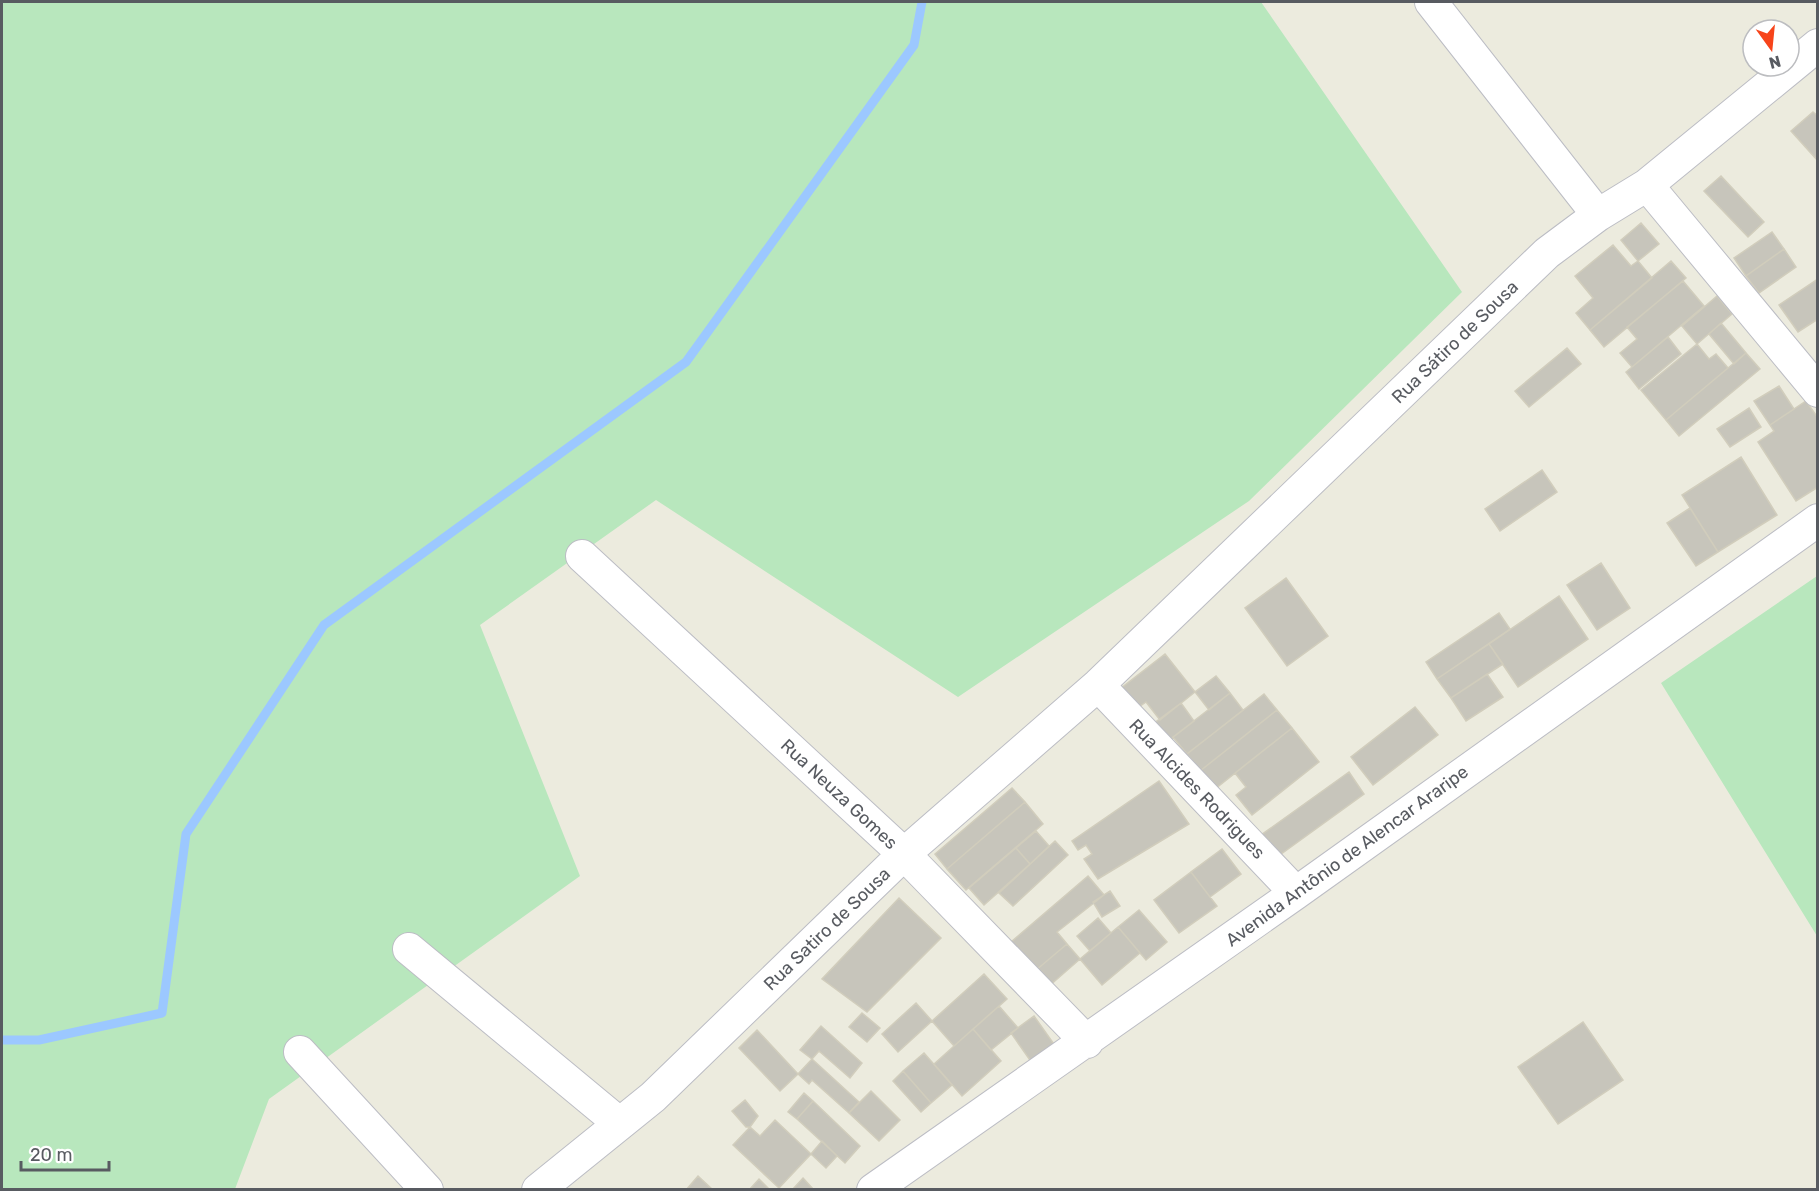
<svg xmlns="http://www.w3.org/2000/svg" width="1819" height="1191" font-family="Rubik,sans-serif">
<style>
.green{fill:#b8e7bd}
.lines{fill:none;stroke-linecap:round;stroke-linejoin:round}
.stream{stroke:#9cc8ff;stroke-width:9}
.building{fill:#c7c5bb;stroke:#d1cdbc;stroke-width:1.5}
.minor-casing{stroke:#bcbdc4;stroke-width:34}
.minor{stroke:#fff;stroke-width:32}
.labels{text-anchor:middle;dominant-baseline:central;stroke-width:4.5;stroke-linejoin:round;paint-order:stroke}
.street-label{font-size:18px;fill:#585b61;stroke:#fff}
</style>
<rect width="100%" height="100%" fill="#ecebde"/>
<path class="green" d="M2 2H1261L1462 292 1249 501 958 697 656 500 480 625 580 876 269 1099 235 1189 2 1190Z
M1817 576V936L1661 683Z"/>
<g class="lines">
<path class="stream" d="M2 1040H39L162 1013 186 834 324 625 686 362 914 45 922 2"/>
</g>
<path class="building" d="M1813 112 1818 116V161L1791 131Z
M1721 176 1764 222 1748 237 1704 191Z
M1641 223 1659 244 1638 261 1621 240Z
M1772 232 1784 249 1746 276 1734 258Z
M1613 245 1631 266 1638 261 1652 278 1590 330 1576 313 1593 298 1575 276Z
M1784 249 1796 267 1759 293 1746 276Z
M1671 261 1686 278 1604 347 1590 330Z
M1818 279V319L1798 332 1779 305Z
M1683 281 1704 306 1632 367 1620 353 1637 339 1627 327Z
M1717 296 1732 314 1697 344 1682 326Z
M1721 323 1746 353 1734 364 1709 334Z
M1668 337 1681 354 1639 389 1626 372Z
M1697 344 1709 359 1716 354 1728 368 1666 420 1641 390Z
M1567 348 1581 364 1529 407 1515 391Z
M1746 353 1760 369 1679 436 1666 420Z
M1779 386 1794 409 1770 425 1754 401Z
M1806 401 1818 418V487L1796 501 1758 442 1774 431 1770 425Z
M1749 408 1761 427 1730 447 1717 429Z
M1741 457 1777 515 1718 552 1682 495Z
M1542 470 1557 492 1500 531 1485 509Z
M1690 508 1718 552 1696 566 1667 523Z
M1601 563 1630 608 1597 630 1567 585Z
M1286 578 1328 636 1287 666 1245 608Z
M1559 596 1588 639 1518 687 1489 644Z
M1499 613 1510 629 1437 679 1426 662Z
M1489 644 1503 664 1451 698 1437 679Z
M1165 654 1195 692 1160 720 1146 702 1136 709 1120 689Z
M1487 674 1503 697 1466 721 1451 698Z
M1216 676 1230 693 1209 710 1195 692Z
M1230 693 1243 710 1187 754 1173 737Z
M1264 694 1277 710 1200 771 1187 754Z
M1181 703 1194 721 1163 745 1149 727Z
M1415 707 1438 735 1373 785 1351 757Z
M1277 710 1292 728 1215 789 1200 771Z
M1292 728 1319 762 1252 815 1236 795 1246 787 1235 773Z
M1349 772 1364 794 1277 857 1261 835Z
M1159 781 1189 824 1098 879 1084 859 1092 854 1086 845 1078 850 1072 841Z
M1012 788 1025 802 947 869 935 854Z
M1025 802 1043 824 966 890 947 869Z
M1036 831 1049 846 1030 864 1016 848Z
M1055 841 1068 855 1013 906 999 893Z
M1016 848 1030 864 984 905 969 888Z
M1222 849 1241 874 1210 897 1191 872Z
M1191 872 1217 906 1179 933 1154 900Z
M1088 876 1104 895 1057 932 1067 944 1035 971 1011 942Z
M1110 891 1120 906 1102 917 1093 902Z
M899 898 941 938 867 1012 822 979Z
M1139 910 1167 942 1146 960 1118 927Z
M1098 918 1111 933 1090 951 1077 936Z
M1118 927 1140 953 1102 985 1080 959Z
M1067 944 1080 959 1048 987 1035 971Z
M984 974 1007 999 954 1046 932 1021Z
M916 1003 932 1021 898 1052 882 1034Z
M999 1006 1018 1028 991 1050 973 1029Z
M862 1013 880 1028 867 1042 849 1027Z
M1034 1016 1056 1047 1032 1063 1011 1033Z
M1583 1022 1623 1080 1558 1124 1518 1067Z
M821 1026 862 1063 850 1078 819 1051 812 1059 800 1050Z
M973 1029 1001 1061 962 1096 934 1064Z
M757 1030 798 1074 780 1091 739 1048Z
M924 1053 952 1085 931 1103 903 1071Z
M812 1059 859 1102 849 1113 812 1080 809 1084 798 1074Z
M903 1071 931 1103 921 1112 893 1081Z
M871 1091 900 1120 879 1141 849 1113Z
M804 1093 813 1101 797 1119 788 1112Z
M745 1100 758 1116 750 1127H746L732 1111Z
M813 1101 860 1146 845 1163 797 1119Z
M775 1120 811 1154 779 1188 733 1145 750 1127 760 1136Z
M822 1141 837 1156 826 1168 811 1154Z
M698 1176 713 1190H686Z
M803 1178 814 1190H792Z
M759 1179 770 1190H749Z"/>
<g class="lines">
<g class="minor-casing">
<path id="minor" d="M1431 2 1598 215
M1647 185 1818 391
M582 556 904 854 1087 1042
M1098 685 1296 893
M409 949 619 1123
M300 1052 427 1190
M538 1190 653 1097 904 854 1098 685 1547 253 1598 215 1647 185 1818 45
M873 1190 1296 893 1818 520"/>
</g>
<use href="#minor" class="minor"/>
</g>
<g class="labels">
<g class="street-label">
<text transform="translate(1455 342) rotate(-44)">Rua Sátiro de Sousa</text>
<text transform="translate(1197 789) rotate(46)">Rua Alcides Rodrigues</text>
<text transform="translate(839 794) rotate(43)">Rua Neuza Gomes</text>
<text transform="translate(1347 856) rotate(-36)">Avenida Antônio de Alencar Araripe</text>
<text transform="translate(827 929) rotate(-44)">Rua Satiro de Sousa</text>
</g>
</g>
<rect width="1819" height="1191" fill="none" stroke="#585b61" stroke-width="6"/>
<g transform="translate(1771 48) rotate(165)"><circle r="28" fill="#ffffff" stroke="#bcbdc0" stroke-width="1.5"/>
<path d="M0-4.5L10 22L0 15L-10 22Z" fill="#f7441a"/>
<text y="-9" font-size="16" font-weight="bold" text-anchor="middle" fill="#585b61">N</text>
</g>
<path d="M21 1161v9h88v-9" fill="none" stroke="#585b61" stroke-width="3"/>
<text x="30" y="1161" font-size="18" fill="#585b61" stroke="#ffffff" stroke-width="4.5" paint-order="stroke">20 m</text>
</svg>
